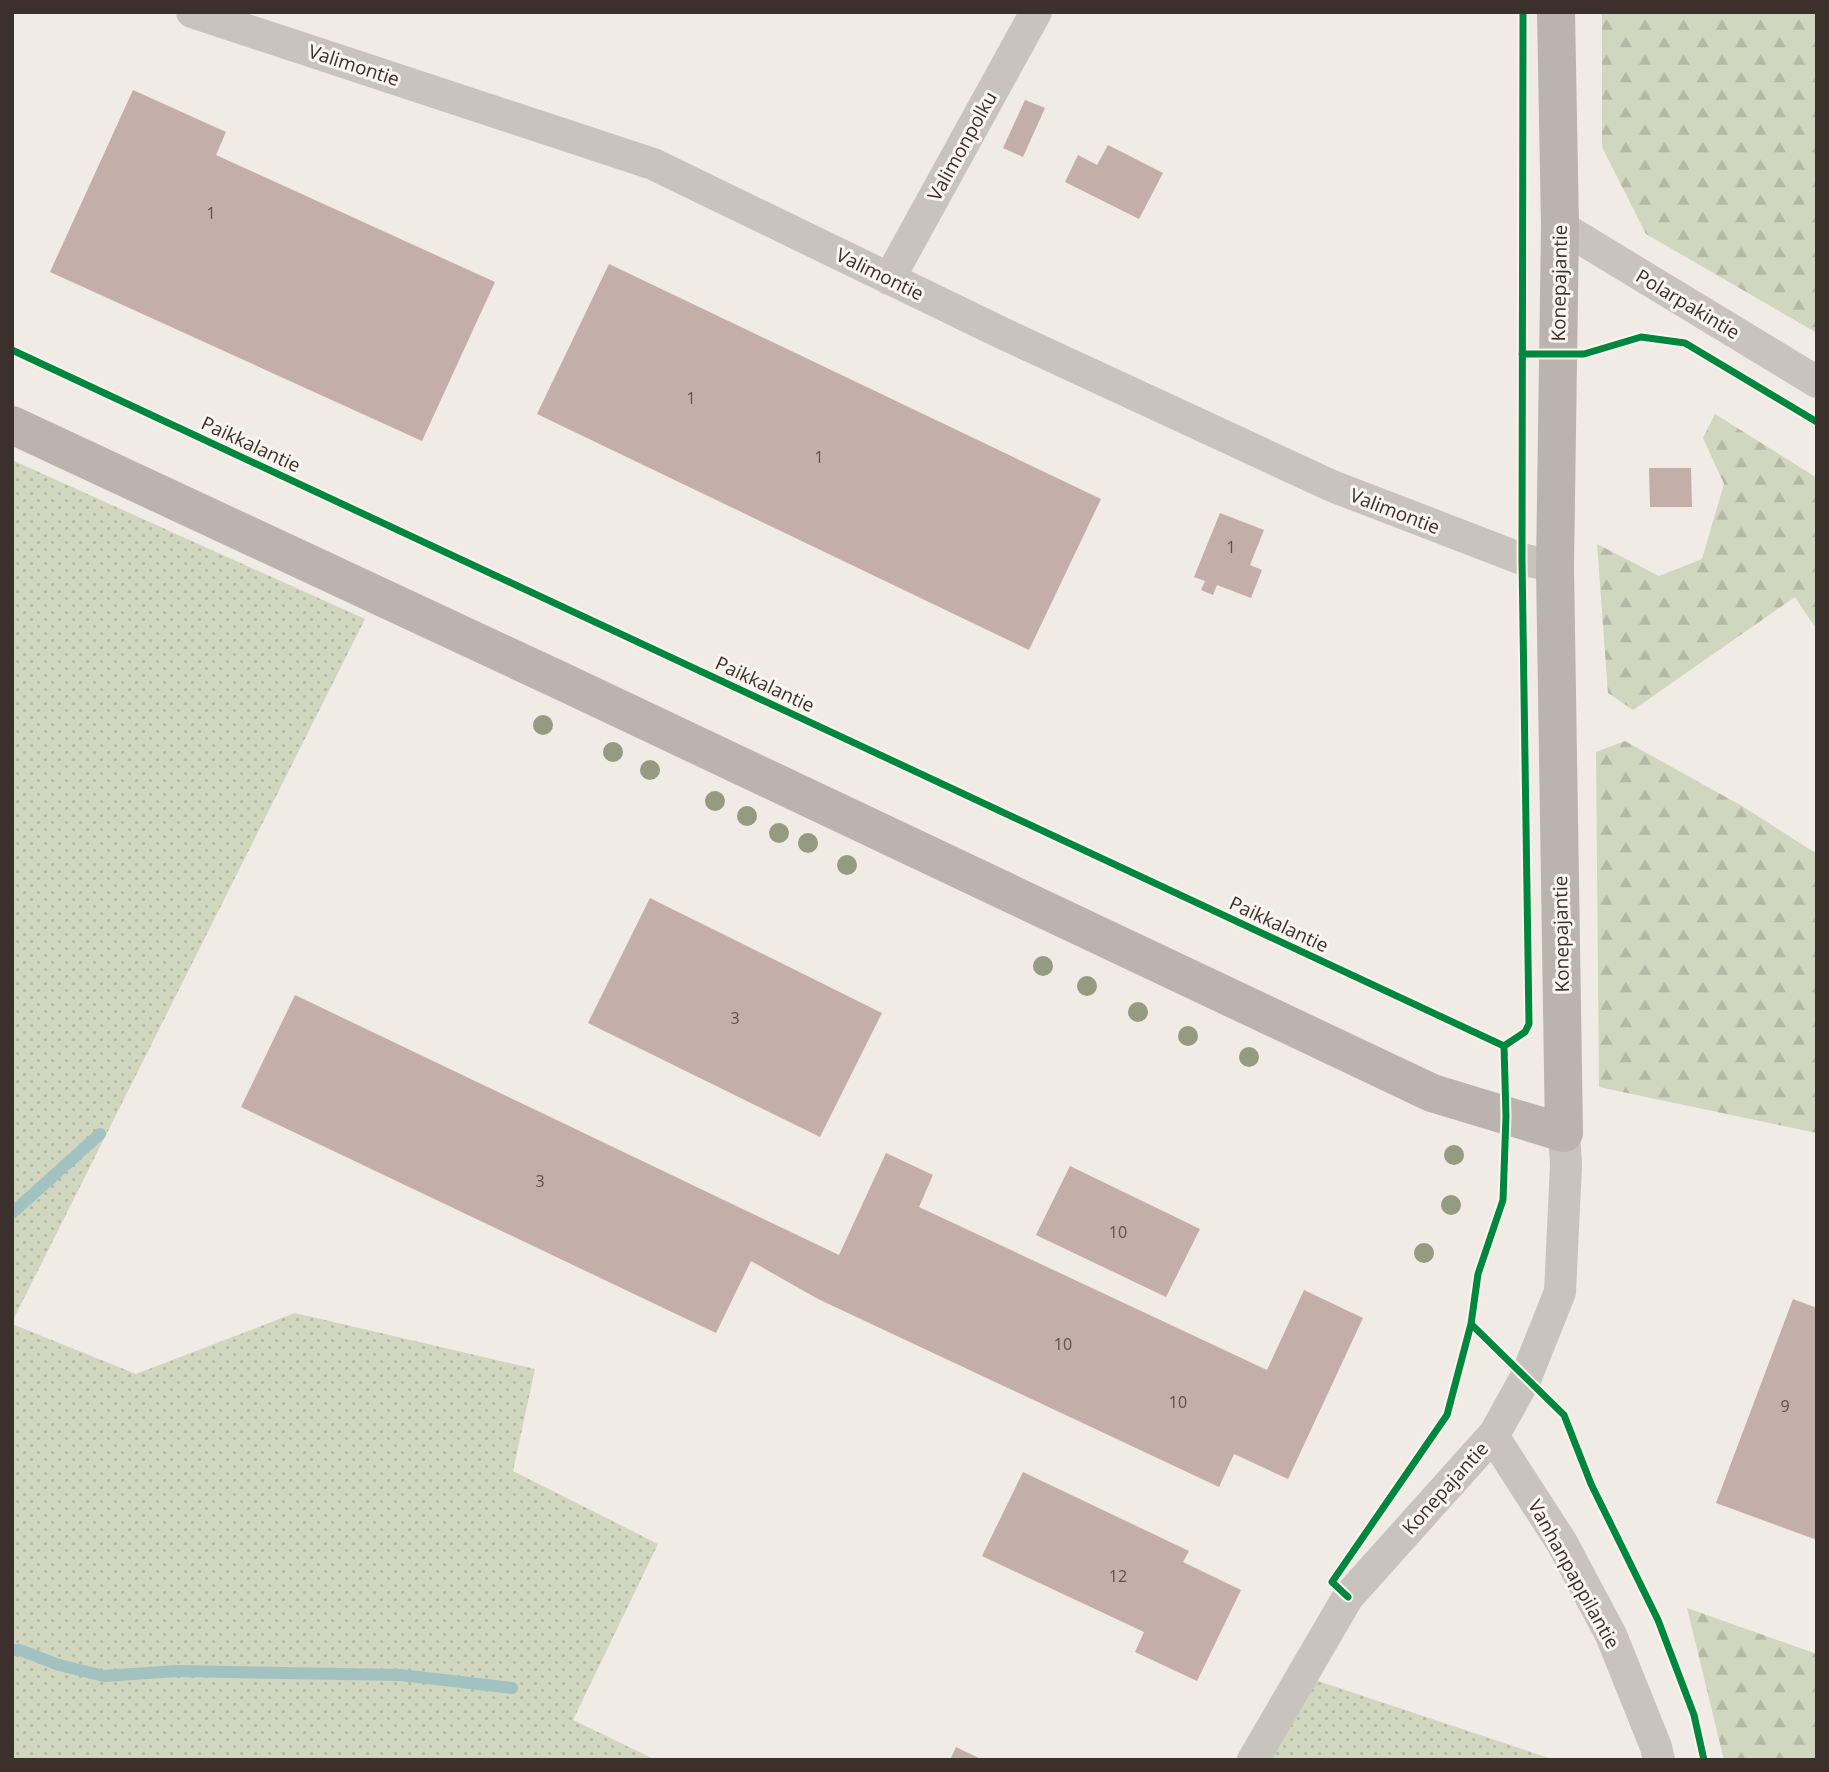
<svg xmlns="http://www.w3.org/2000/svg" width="1829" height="1772" font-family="'Open Sans',sans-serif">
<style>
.grass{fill:url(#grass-dots)}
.forest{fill:url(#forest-firs)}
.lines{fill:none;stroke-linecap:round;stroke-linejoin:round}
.stream{stroke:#a1c2c1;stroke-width:12}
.building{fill:#c3afa7}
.street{stroke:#c9c3be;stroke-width:32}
.secondary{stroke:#bab3ae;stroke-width:38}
.cycleway-casing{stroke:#fbf5ee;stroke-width:11}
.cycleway{stroke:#00873e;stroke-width:7}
.tree{fill:#959b80}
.labels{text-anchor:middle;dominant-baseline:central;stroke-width:6;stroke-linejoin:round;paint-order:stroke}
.number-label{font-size:16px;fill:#5d504a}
.street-label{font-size:19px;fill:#3b302b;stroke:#fbf5ee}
</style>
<defs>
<pattern id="grass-dots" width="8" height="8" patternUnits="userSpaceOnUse" patternTransform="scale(1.75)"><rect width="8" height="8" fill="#d1d6bf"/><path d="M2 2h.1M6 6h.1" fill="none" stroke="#b4b8a4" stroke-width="1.8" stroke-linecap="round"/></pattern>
<pattern id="forest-firs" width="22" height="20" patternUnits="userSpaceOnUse" patternTransform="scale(1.75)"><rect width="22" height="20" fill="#d1d6bf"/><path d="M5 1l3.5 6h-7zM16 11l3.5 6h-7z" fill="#b4b8a4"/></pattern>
</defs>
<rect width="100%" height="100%" fill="#f0ebe5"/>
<path class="grass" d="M12 460 365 619 12 1322Z
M295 1313 535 1369 513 1471 658 1544 573 1720 656 1760H12V1324L136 1374Z
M1315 1680 1555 1760H1268Z"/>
<path class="forest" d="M1602 12H1817V333L1646 234 1602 147Z
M1715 414 1817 478V630L1795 597 1633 710 1608 693 1597 544 1659 576 1702 559 1724 484 1703 438Z
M1625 741 1742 806 1817 854V1133L1599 1087 1596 752Z
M1687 1608 1817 1654V1760H1724Z"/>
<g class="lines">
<path class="stream" d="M12 1213 100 1134
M12 1650H20L59 1665 104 1676 176 1671 401 1675 512 1688"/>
</g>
<path class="building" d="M133 90 226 132 216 155 495 282 422 441 50 272Z
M1025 100 1045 108 1023 157 1003 148Z
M1108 145 1163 173 1139 219 1065 182 1078 155 1097 165Z
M609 264 1101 499 1029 650 537 414Z
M1649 468H1691L1692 507H1650Z
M1220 513 1264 530 1250 565 1262 570 1251 598 1217 585 1213 595 1201 590 1205 581 1194 577Z
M650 898 882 1013 820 1137 588 1023Z
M295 995 839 1255 886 1153 933 1175 919 1207 1267 1370 1304 1290 1363 1318 1288 1479 1234 1454 1219 1487 818 1299 751 1261 716 1333 241 1107Z
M1070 1166 1200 1229 1166 1297 1036 1235Z
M1793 1299 1817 1308V1540L1716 1503Z
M1023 1472 1189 1551 1183 1562 1241 1590 1197 1681 1135 1652 1144 1632 982 1556Z
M956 1747 983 1760H950Z"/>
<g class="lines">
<path class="street" d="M192 12 653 164 1004 334 1332 486 1522 559 1555 567
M1560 226 1817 382
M889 279 1036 12
M1495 1433V1439L1562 1543 1611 1635 1656 1747 1659 1760
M1253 1760 1348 1597 1495 1433 1526 1377 1560 1292 1566 1165 1564 1133"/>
<path class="secondary" d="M12 425 557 679 1432 1093 1564 1133 1555 567 1560 226 1556 12"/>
<g class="cycleway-casing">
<path id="cycleway" d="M12 350 1504 1046
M1522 354H1584L1641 337 1685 343 1817 422
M1471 1324 1564 1415 1591 1484 1658 1620 1694 1715 1704 1760
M1348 1597 1332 1582 1447 1415 1471 1324 1478 1274 1503 1200 1506 1116 1504 1046 1525 1032 1529 1024 1522 559 1523 12"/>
</g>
<use href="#cycleway" class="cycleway"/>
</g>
<g class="tree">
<circle cx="543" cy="725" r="10"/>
<circle cx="613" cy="752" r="10"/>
<circle cx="650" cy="770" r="10"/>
<circle cx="715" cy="801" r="10"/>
<circle cx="747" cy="816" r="10"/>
<circle cx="779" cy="833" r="10"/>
<circle cx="808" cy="843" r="10"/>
<circle cx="847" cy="865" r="10"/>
<circle cx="1043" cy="966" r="10"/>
<circle cx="1087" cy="986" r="10"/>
<circle cx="1138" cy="1012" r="10"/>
<circle cx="1188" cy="1036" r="10"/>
<circle cx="1249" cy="1057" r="10"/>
<circle cx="1454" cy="1155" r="10"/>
<circle cx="1451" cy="1205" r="10"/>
<circle cx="1424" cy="1253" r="10"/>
</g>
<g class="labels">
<g class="number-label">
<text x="211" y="213">1</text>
<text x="691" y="398">1</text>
<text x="819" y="457">1</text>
<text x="1231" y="547">1</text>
<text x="735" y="1018">3</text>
<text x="540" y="1181">3</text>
<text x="1118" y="1232">10</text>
<text x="1063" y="1344">10</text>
<text x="1178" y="1402">10</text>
<text x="1785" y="1406">9</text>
<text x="1118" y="1576">12</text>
</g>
<g class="street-label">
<text transform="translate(354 65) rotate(18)">Valimontie</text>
<text transform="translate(962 146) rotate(-61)">Valimonpolku</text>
<text transform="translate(880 274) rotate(26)">Valimontie</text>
<text transform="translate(1559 283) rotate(-89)">Konepajantie</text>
<text transform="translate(1688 304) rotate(31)">Polarpakintie</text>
<text transform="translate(251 444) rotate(25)">Paikkalantie</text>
<text transform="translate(1395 511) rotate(21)">Valimontie</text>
<text transform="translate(765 684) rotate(25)">Paikkalantie</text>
<text transform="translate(1279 924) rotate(25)">Paikkalantie</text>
<text transform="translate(1561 934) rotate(-91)">Konepajantie</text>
<text transform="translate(1445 1488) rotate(-48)">Konepajantie</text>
<text transform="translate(1574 1574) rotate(61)">Vanhanpappilantie</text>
</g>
</g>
<rect width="1829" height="1772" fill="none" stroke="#3b302b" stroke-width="28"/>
</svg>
